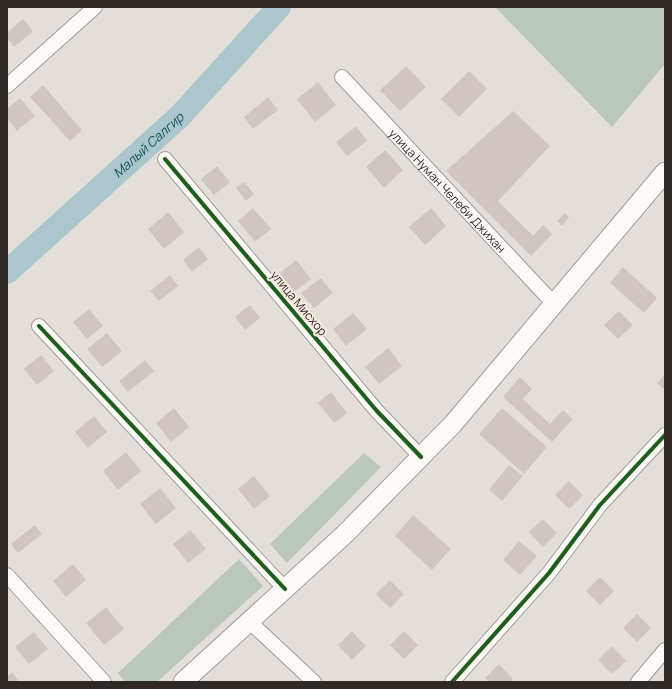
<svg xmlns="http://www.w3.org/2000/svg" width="672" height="689" font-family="Manrope,sans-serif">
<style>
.green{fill:#bbc7ba}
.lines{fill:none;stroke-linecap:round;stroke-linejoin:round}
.river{stroke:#abc7cb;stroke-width:24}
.building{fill:#d0c6c1}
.street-casing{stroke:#a09b97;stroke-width:16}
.secondary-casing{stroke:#a09b97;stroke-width:21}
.street{stroke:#fbfaf9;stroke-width:14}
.secondary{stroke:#fbfaf9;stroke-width:19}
.cycleway-casing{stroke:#f7eae0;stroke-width:6}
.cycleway{stroke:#1b5e20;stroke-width:4}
.labels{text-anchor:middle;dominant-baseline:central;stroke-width:4;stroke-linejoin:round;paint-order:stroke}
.street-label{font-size:12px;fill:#2f2a26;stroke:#f7eae0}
.water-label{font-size:13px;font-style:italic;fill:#0e4d58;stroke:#f7eae0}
</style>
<rect width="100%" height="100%" fill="#e4ded8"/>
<path class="green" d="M495 7H665V64L612 127Z
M364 453 381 467 287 563 270 544Z
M239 559 263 586 157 682H125L118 673Z"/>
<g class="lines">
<path class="river" id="s1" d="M7 272 180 116 279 7"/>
</g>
<path class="building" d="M23 19 33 31 14 47 7 38V33Z
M406 66 426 87 400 111 380 90Z
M469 71 487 89 459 117 441 99Z
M318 82 336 105 315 122 297 99Z
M43 85 82 130 70 141 30 97Z
M268 97 278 110 253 129 244 117Z
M20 98 35 116 17 131 7 118V109Z
M513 111 550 146 498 201 533 236 543 225 552 234 531 256 446 171Z
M356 126 367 141 347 156 336 142Z
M385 150 403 170 384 188 366 167Z
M217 166 230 182 214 195 201 179Z
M244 182 254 194 246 201 236 188Z
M253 208 271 229 255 242 238 221Z
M431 208 446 226 425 245 409 227Z
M168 212 184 232 164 249 148 229Z
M565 213 569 217 562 226 557 221Z
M199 247 208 259 192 272 183 260Z
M296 260 311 279 294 292 279 274Z
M623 267 657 298 644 313 610 283Z
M170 275 178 286 159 301 150 291Z
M321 278 333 293 314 308 301 293Z
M250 305 260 318 245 330 235 317Z
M89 309 103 326 87 339 73 322Z
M619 311 633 325 618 339 604 325Z
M353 313 367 329 346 346 333 329Z
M107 333 122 351 102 367 87 349Z
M388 348 402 366 379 384 365 367Z
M41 355 54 371 37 385 24 369Z
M145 360 154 371 128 392 119 381Z
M665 374V390L657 383Z
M520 377 532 389 523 399 550 424 563 410 573 419 552 442 503 397Z
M331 392 347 413 334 423 318 403Z
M174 408 189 427 171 442 156 423Z
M502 408 547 447 524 474 479 434Z
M94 416 107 432 88 448 75 432Z
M126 452 141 471 118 490 103 471Z
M509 465 523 476 502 501 489 490Z
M254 476 270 496 254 509 238 489Z
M569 481 583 495 569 509 555 495Z
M160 488 176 508 156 524 140 504Z
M413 515 451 549 432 570 395 536Z
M543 519 557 533 543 547 529 532Z
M35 525 42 534 18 553 11 544Z
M190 530 206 549 188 563 173 544Z
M519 541 537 556 520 575 503 560Z
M73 564 86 580 66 597 53 581Z
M600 577 614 591 600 605 586 591Z
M390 580 404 594 390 608 376 594Z
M106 607 124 629 104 645 86 623Z
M637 614 651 628 637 642 623 628Z
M352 631 366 646 352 660 338 645Z
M404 631 418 645 404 659 390 645Z
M34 632 48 649 29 664 15 647Z
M612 646 626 661 612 674 598 660Z
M499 664 513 679 510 682H489L485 678Z
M12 672 18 680 16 682H7V677Z"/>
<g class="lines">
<g class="street-casing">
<g id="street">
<path id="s2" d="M342 77 554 304"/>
<path d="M7 86 95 7"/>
<path d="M165 159 376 410 421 457"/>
<path d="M39 326 285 589"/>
<path d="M7 575 104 682"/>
<path d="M250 622 314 682"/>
<path d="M452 682 549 573 600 505 665 435"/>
<path d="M638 682 665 650"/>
</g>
</g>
<g class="secondary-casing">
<path id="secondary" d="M183 682 345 534 453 424 665 172"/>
</g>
<use href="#street" class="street"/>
<use href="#secondary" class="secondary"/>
<g class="cycleway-casing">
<path id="cycleway" d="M165 159 376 410 421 457
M39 326 285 589
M452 682 549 573 600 505 665 435"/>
</g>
<use href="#cycleway" class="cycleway"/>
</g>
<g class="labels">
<g class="street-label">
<text stroke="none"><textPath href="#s2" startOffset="155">улица Нуман Челеби Джихан</textPath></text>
<text transform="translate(299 303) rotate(50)">улица Мисхор</text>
</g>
<g class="water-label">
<text stroke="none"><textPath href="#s1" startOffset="190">Малый Салгир</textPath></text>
</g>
</g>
<rect width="672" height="689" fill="none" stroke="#2f2a26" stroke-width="16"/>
</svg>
